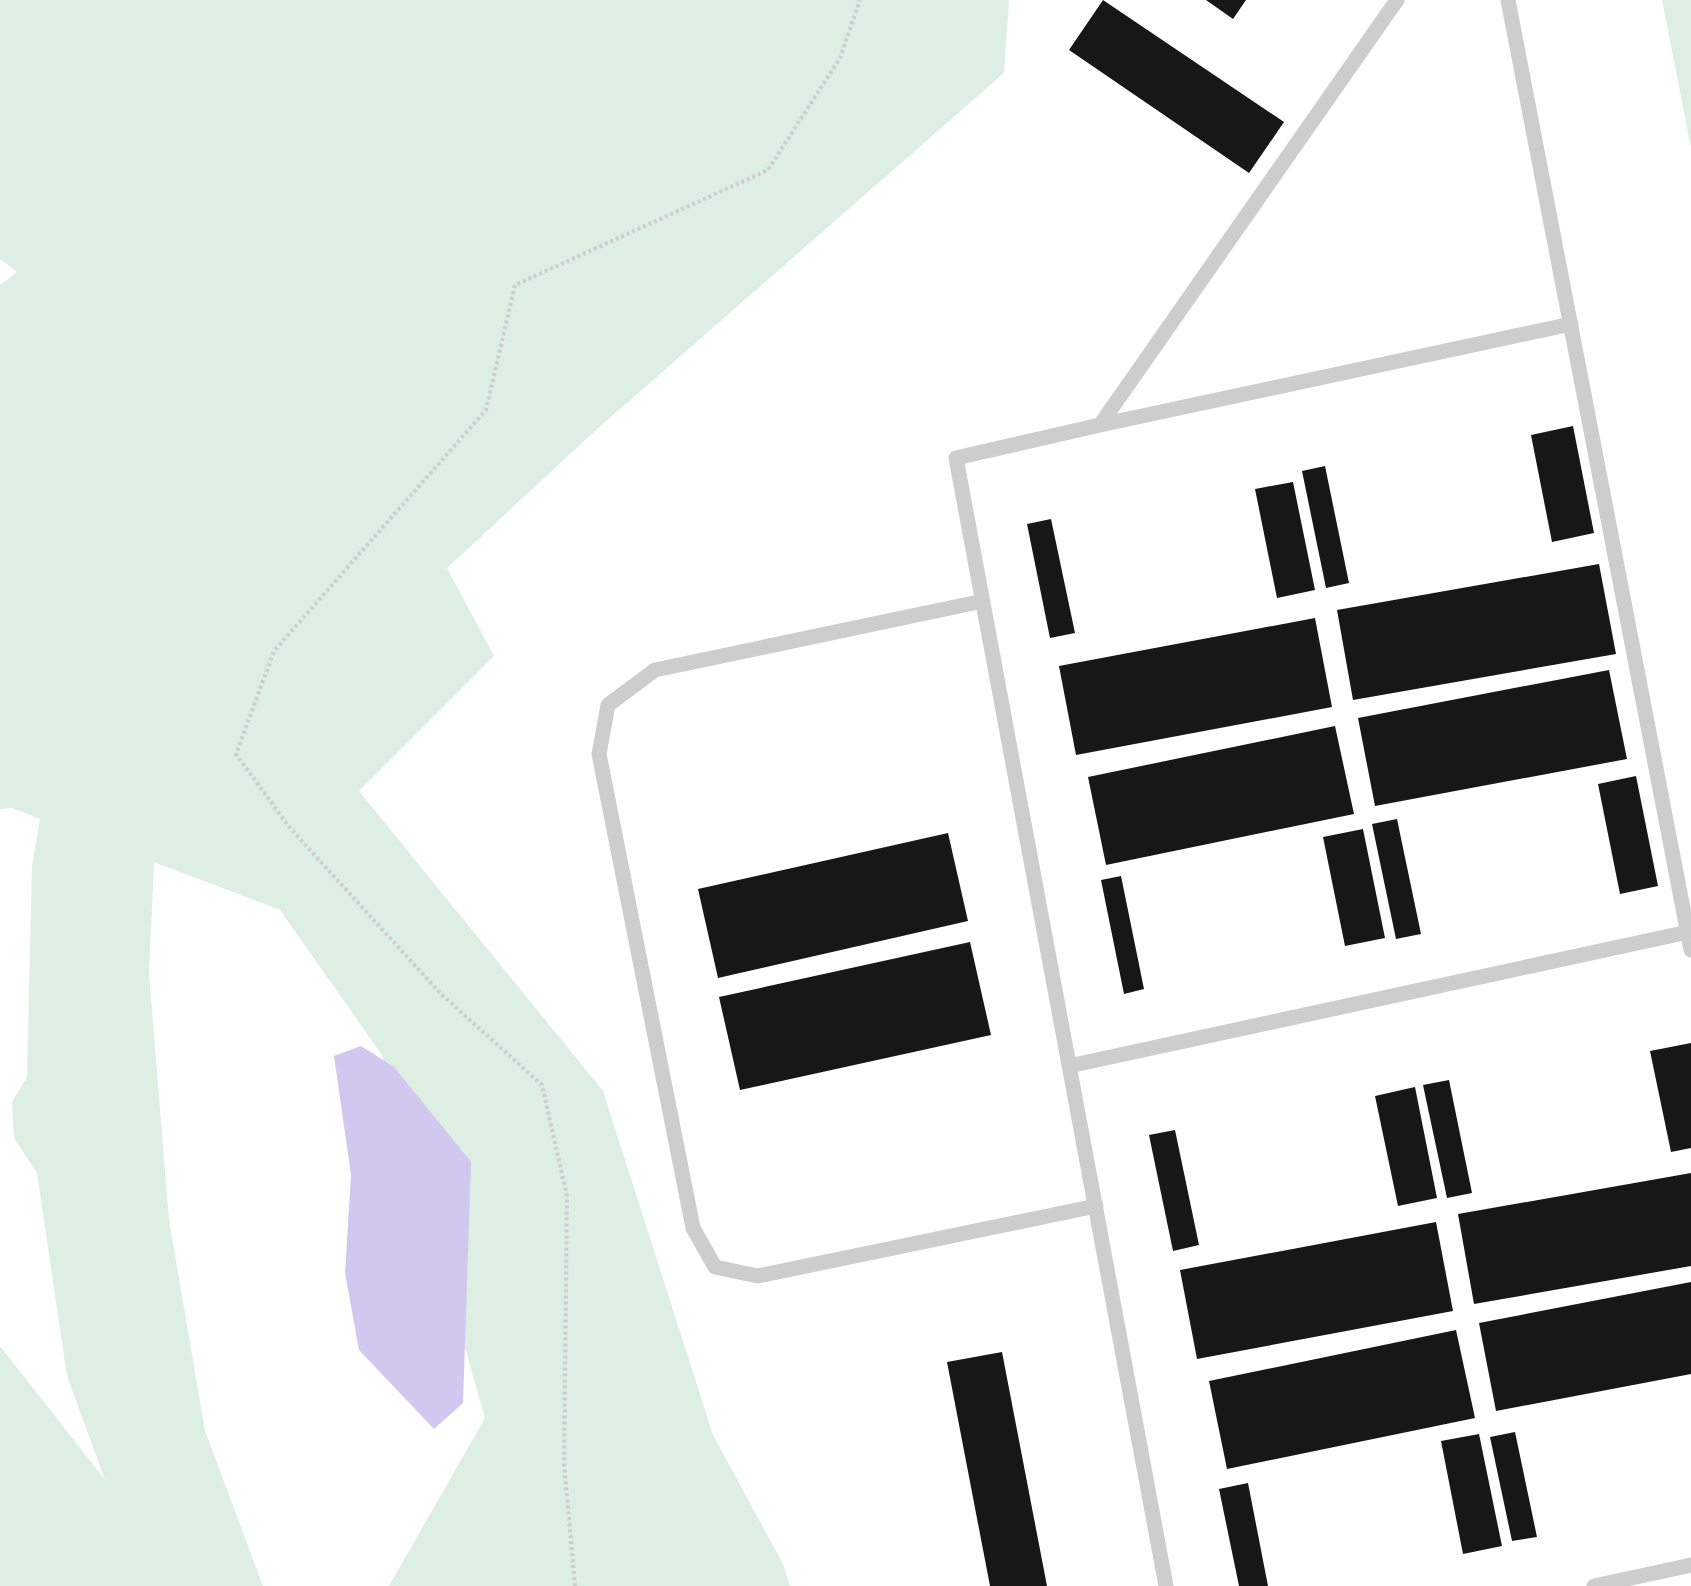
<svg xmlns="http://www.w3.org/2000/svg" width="1691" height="1586" font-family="'Space Grotesk',sans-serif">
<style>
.green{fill:#ddeee2}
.water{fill:#d0c8ef}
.building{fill:#171717}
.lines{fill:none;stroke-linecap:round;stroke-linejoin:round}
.path{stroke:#cdcdcd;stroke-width:4;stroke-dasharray:3 3;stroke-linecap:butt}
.service{stroke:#cdcdcd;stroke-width:15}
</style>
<rect width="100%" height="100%" fill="#fff"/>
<path class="green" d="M0 0H1009L1004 73 596 430 447 568 494 656 359 791 603 1091 713 1435 783 1564 790 1586H389L485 1418 382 1055 280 910 154 862 149 973 169 1220 205 1431 263 1586H0V1346L105 1480 67 1376 37 1173 14 1138 12 1102 27 1077 32 866 40 819 12 808 0 809V285L17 272 0 259Z
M1662 0H1691V147Z"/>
<path class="water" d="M361 1046 394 1067 471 1162 463 1403 434 1429 359 1350 345 1273 351 1175 334 1056Z"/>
<path class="building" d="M1103 0 1284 122 1249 173 1069 50Z
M1206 0H1246L1233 19Z
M1573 426 1594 533 1552 542 1531 435Z
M1325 466 1349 583 1326 588 1302 471Z
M1293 482 1315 590 1277 598 1255 489Z
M1051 519 1075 633 1050 638 1027 524Z
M1599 564 1616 654 1353 700 1337 610Z
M1315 618 1332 707 1076 755 1059 666Z
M1609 670 1627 759 1375 806 1358 718Z
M1335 726 1354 814 1106 865 1088 777Z
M1636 776 1658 886 1620 894 1598 784Z
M1397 819 1421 934 1396 939 1372 824Z
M1363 829 1385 938 1345 946 1323 837Z
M948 833 968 921 718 978 698 889Z
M1121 876 1144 989 1124 994 1101 880Z
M970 942 991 1035 740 1090 719 997Z
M1691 1043V1148L1671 1152 1650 1051Z
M1449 1080 1472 1193 1447 1198 1423 1085Z
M1415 1087 1437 1198 1398 1206 1375 1096Z
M1175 1130 1199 1245 1173 1251 1149 1135Z
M1691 1173V1266L1474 1304 1458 1214Z
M1436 1222 1453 1311 1197 1359 1180 1270Z
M1691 1282V1374L1496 1411 1479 1323Z
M1456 1330 1475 1418 1227 1469 1209 1381Z
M1002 1352 1047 1586H990L947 1362Z
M1515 1432 1537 1537 1512 1541 1490 1437Z
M1479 1434 1502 1546 1463 1554 1441 1441Z
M1248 1483 1268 1586H1239L1219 1489Z"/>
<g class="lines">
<path class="path" d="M575 1586 564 1463 567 1196 542 1085 441 994 289 827 236 754 274 651 486 410 515 285 768 170 840 58 860 0"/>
<path class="service" d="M1508 0 1691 950
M1100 425 1571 324
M983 601 655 670 608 705 599 754 693 1228 715 1267 758 1276 1096 1206
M1069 1066 1688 932
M1166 1586 956 458 1100 425 1397 0
M1594 1586 1691 1565"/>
</g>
</svg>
